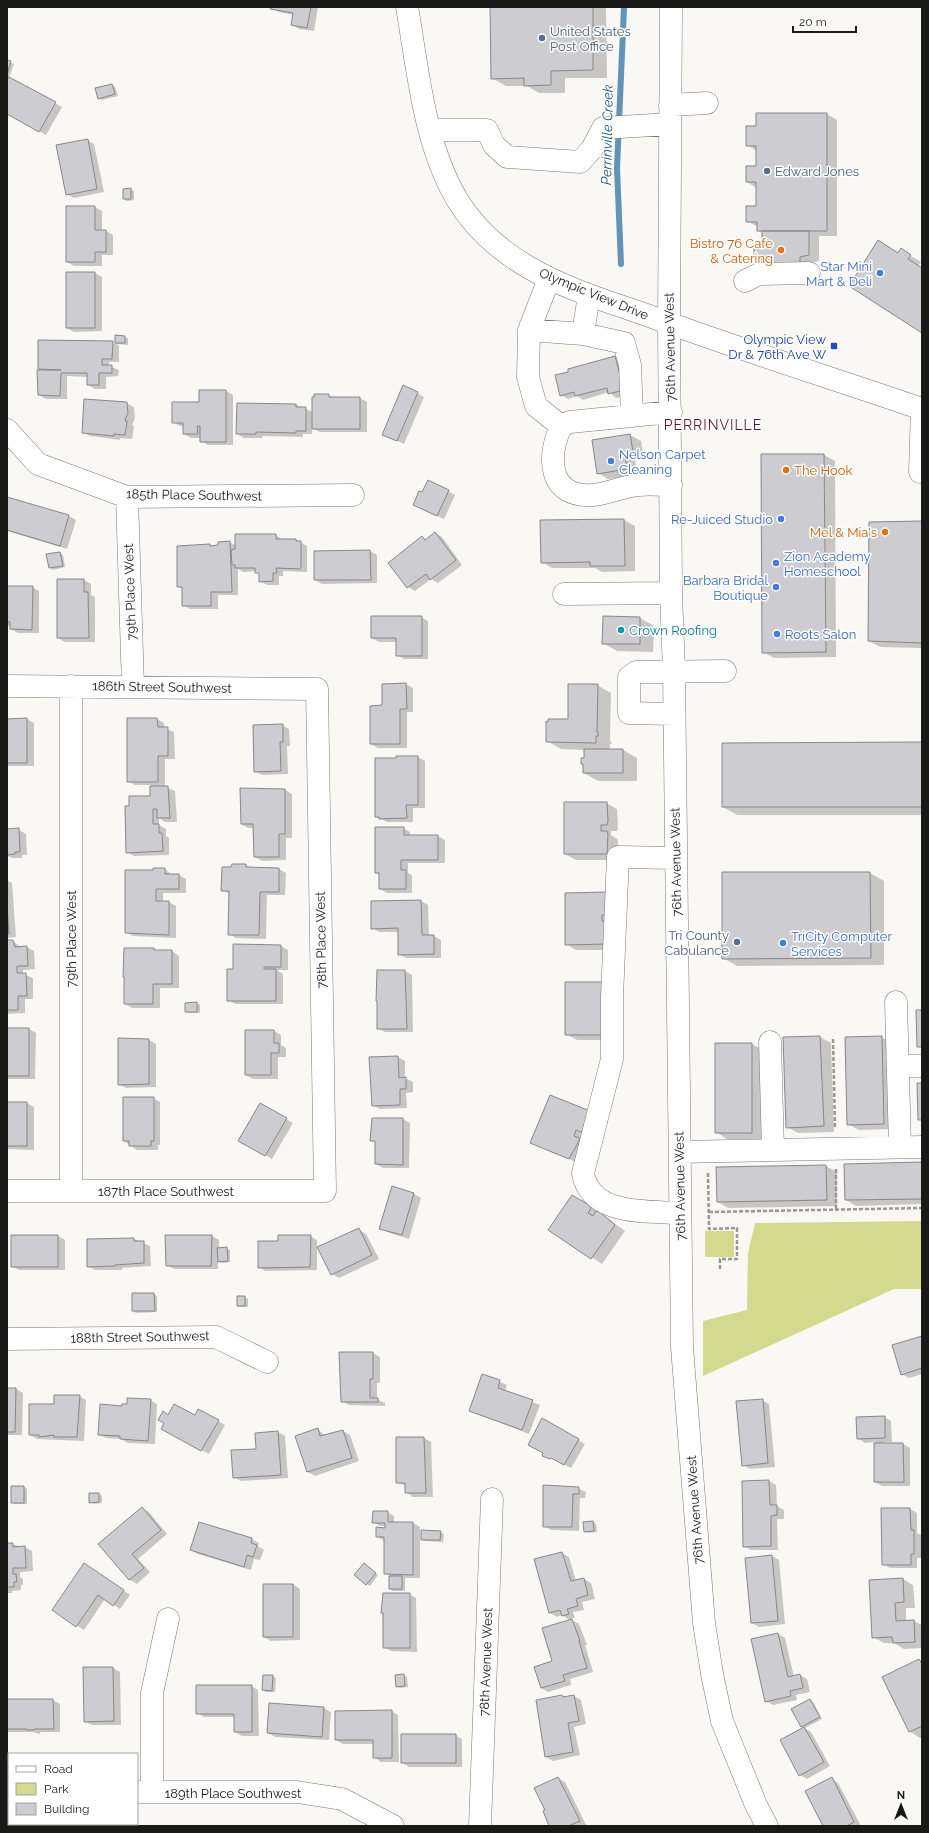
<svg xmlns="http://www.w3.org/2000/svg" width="929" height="1833" font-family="Raleway,sans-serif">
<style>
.green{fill:#d3da8d}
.shadow{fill:#0003}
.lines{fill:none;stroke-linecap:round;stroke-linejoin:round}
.stream{stroke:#6194b6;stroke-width:6}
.building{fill:#cdcdd1;stroke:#87878a}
.minor-casing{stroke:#797875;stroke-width:23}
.major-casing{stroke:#797875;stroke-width:23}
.path{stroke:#979795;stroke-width:2.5;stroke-dasharray:4 2;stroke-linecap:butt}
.minor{stroke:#fff;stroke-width:22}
.major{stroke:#fff;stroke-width:22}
.service-dot{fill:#5c6f8a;stroke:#fff;stroke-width:1.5}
.food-dot{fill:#e8710a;stroke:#fff;stroke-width:1.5}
.shop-dot{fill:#3f7fe0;stroke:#fff;stroke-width:1.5}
.transit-dot{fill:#1a4fb4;stroke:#fff;stroke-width:1.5}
.culture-dot{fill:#0f9aa8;stroke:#fff;stroke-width:1.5}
.labels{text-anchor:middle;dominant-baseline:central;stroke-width:3;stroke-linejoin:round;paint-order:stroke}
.service-label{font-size:13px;fill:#4e5e75;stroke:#fff;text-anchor:start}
.food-label{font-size:13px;fill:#c56008;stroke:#fff;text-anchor:end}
.shop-label{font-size:13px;fill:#366cbe;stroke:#fff;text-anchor:start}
.street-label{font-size:13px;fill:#191918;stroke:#fff}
.transit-label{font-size:13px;fill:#164399;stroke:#fff;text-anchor:end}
.culture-label{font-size:13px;fill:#0d838f;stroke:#fff;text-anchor:start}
.water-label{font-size:14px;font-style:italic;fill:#23597a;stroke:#fff}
.neighbourhood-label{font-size:14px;letter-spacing:1px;fill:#571634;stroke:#fff}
</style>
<rect width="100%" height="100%" fill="#f9f8f5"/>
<path class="green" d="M922 1221V1289H894L703 1376V1321L747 1310 748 1253 755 1223Z
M705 1231H734V1257H705Z"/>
<path class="shadow" d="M269 7H318L314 31 299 29 292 25 294 15 279 12Z
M491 7H606L607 78H565V93H539L527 86H506L492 78Z
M7 61 14 64 9 78 62 107 46 135 7 113Z
M112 85 115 87 118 96 102 100 99 98Z
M827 114 837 120V236H819V261L810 263 762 261 755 257 763 245V233L758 231V227L747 221 757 207V188L747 182 757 167V151L747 145 757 127Z
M87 140 94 144 104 192 74 198 67 194Z
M131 189 134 191V200L127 201 124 199Z
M95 207 102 211V231H106L113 235V255H102V266H74L67 262Z
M889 247 899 253 901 250 921 262 918 266 922 268V332Z
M95 273 102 277V331L74 332 67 328Z
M116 336 128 338V345L117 344 119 346V362H109V366L119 370 118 376 106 377V389H95L88 385V377L67 376V399H46L39 395V341L112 342 116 344Z
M615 357 622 361 630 394 616 398 609 392 583 400 577 396 568 399 561 395Z
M226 391 233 395V445H208L201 441V438H191L184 434V426H180L173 422 200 403Z
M417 393 424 397 404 444 383 434Z
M329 395 334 398H360L367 402V432H320L312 428V434H303V437L263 436 262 438H244L237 434 296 405 313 412Z
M126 403 134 407 135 418 132 425 134 426 132 439 120 438V440L90 436 83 432Z
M630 435 641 441 644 458 635 460 638 475 608 479 598 473 593 441Z
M762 455H824L835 461 836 657 774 658 763 652Z
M448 491 455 495 444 519 414 505Z
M7 498 69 516 76 520 67 549 7 531Z
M624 520 635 526V571L602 572 595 568H552L542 562 541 521Z
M922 522V648L880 647 869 641Z
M435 533 442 537 462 565 438 583 431 579 415 591 408 587 422 537 426 540Z
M276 535 283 540H296L307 546V572L283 571V576H279V585H267L260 581V575L256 571 243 572 238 569V595H218V609H190L183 605V589L178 586 210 545 213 546 230 542 236 546Z
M370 551 377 555V583L322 584 315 580Z
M60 553 63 555 65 567 53 570 50 568Z
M84 580 91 584V595L95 597V642H65L58 638Z
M7 587H32L39 591V633H18L11 629V626H7V632Z
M421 617 428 621V659H404L397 655V642H379L372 638Z
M640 618 654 626 653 652 617 651 603 643Z
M406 684 413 688V712H407V748H378L371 744 383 706V685Z
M597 685 611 693 610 740 612 744H610V750H623L637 758V781H598L584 773 585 750 561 749 547 741 569 720Z
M27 719 34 723V766H7V720Z
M128 719H157L164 723V728L174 732 175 759H165V787L175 791 177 822H165L159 818V825L166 829V836L169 838V855L134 856 127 852 130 807 151 797V785H135L128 781Z
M282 725 289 729 290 746H287L288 774 262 775 255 771Z
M922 743V815H737L723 807Z
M418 757 425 761V808H413V822H387L376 816Z
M285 790 292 794V838H286V860L262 861 255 857V828H248L241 824Z
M606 803 617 809 618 828 617 831H611V835L617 839 618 841 617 860H576L565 854Z
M7 819V830H19L26 834 27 855H22V858H13L7 856Z
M403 828 410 832V836H438L445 840V863H408V873L412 875V893H387L380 889V875L376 873Z
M246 865 251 868 279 869 286 873 285 895H267L266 939 236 938 229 934 230 894 222 890 232 868Z
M165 869 172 875H179L186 879V893H163V902H169L176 906V938L133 936 126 932 154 871Z
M723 873H870L884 881V965L737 966 723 958Z
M7 880 12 883 16 937 7 938Z
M607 893 618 950H576L566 944Z
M421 901 428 905 429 936H434L441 940V958H406L399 954V932H379L372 928Z
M7 941H12L21 947H27L34 951 35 969 23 970V974L33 978V999H25V1013L7 1014Z
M234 945 281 946 288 950V970H277L283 974V1004H235L228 1000 234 970Z
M154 949 157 951H172L179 956V988H160V1008H132L125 1004 124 974Z
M378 971H405L412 975 413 1032H385L378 1028Z
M196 1003 200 1005V1013H189L186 1012Z
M620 1027 618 1040H577L566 1034Z
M7 1029H29L36 1033 35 1079H7Z
M246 1031H274L281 1035V1045L286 1048V1057H278V1079H253L246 1075Z
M820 1037 831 1043 834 1132 798 1133 787 1127Z
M881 1037 892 1043 894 1129 859 1130 848 1124Z
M149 1040 156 1044V1087L126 1088 119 1084Z
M752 1044 763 1050 762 1139H727L716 1132Z
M398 1057 405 1061V1078L413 1082V1092L406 1093 407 1108 380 1109 373 1105Z
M153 1098 160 1102V1145H158V1150H137L124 1141Z
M7 1103H27L34 1107V1150L7 1149Z
M260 1104 293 1123 272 1159 240 1140Z
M590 1112 580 1164 532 1142Z
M403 1119 410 1123 409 1168H383L376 1164V1143L371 1140Z
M922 1163V1204L856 1206 846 1200Z
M826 1166 837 1172V1206L728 1208 718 1202 717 1168Z
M414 1194 421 1198 409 1239 387 1232 380 1228Z
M572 1196 599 1212 625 1231 602 1264 550 1230Z
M359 1230 366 1234 379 1259 339 1278 332 1274Z
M58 1236 65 1240V1270H19L12 1266Z
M212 1236 219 1240V1249L226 1248 230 1250V1262L222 1263 218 1261V1269H174L167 1265Z
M310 1236 317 1240V1270L265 1271 259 1267 279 1242Z
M134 1239 150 1246 151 1266 122 1268V1270H95L88 1266V1240Z
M133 1294H154L157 1296V1312L136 1313 133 1311Z
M245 1297 248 1299V1307H241L238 1306Z
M922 1337V1374L909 1378 902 1374Z
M340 1353H373L380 1357V1383H377V1399L385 1403V1406L349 1405 342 1401Z
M483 1375 507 1385 505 1391 540 1405 529 1434 470 1411Z
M7 1389H16L23 1393 22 1435H7Z
M79 1396 86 1400 84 1441 37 1439 30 1435 55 1405Z
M150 1400 157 1404 155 1444 128 1443 121 1439 106 1438 99 1434 123 1407Z
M762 1400 769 1404 775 1467 750 1469 743 1465Z
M199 1410 225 1425 209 1454 162 1428 169 1416H196Z
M884 1417 891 1421 892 1442H885V1444H903L910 1448V1486H882L875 1482V1442L865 1443 858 1438Z
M543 1420 585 1444 571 1468 544 1455Z
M318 1429 325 1436 343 1431 350 1435 359 1461 315 1476 308 1472 296 1436Z
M278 1432 285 1436 288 1478 241 1481 234 1477 257 1449Z
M424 1438 431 1442 433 1497H413L406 1492V1486L397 1482Z
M769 1481 776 1485 777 1506 784 1510V1519H777L778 1550H751L744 1546 743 1482Z
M544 1486H573L586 1492 585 1498H580L579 1531 551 1530 544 1526Z
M12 1487H24L27 1489V1504H15L12 1502Z
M99 1494 102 1496V1503L94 1504 90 1502Z
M142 1508 149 1512 167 1534 138 1559 150 1572 137 1584 130 1580 100 1544Z
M882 1509H910L917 1513V1533L921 1535V1558H917V1568H890L883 1564Z
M387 1512 394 1516V1523H413L420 1527V1578H405V1591H393L390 1589V1576L385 1573V1541L377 1537 386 1529V1526H380L373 1522Z
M593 1522 596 1524 597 1532 588 1533 585 1531Z
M199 1523 252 1539 259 1543 258 1546 264 1550 260 1560 254 1559 251 1570 198 1554 191 1550Z
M440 1532 444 1534 443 1542 425 1541 422 1539Z
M7 1544 25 1547 32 1551 33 1571 20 1572V1577L23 1579V1585H21V1590L12 1591V1593H7Z
M562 1553 569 1557 576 1581 584 1579 591 1583 595 1599 582 1602 584 1610 573 1612 575 1618 570 1619 579 1624 587 1645H585L593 1672 570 1679 571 1685 548 1692 541 1688 571 1621 562 1615 557 1617 550 1613 536 1560Z
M772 1556 779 1560 785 1624 759 1627 752 1623Z
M367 1566 378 1575 370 1586 367 1584Z
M91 1568 130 1595 120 1609 105 1599 84 1630 53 1610Z
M903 1579 913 1585 915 1608H906V1621H914L922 1625V1648L904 1649 894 1643H884L873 1637Z
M293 1584 300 1589V1640L271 1641 264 1637Z
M409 1594 416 1598 417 1652 391 1651 384 1647 382 1606Z
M778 1634 785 1638 794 1677 800 1675 807 1679 810 1692 796 1695 797 1700 773 1705 766 1701Z
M919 1660 922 1661V1737L920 1738 909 1731Z
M113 1668 120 1672 121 1725H92L85 1721Z
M404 1675 407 1677 408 1687 400 1688 397 1686Z
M273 1676 276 1678 275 1692H266L263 1690Z
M251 1686 258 1690 259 1736H242L235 1732V1717H204L197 1713Z
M562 1696 565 1697 574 1696 581 1700 586 1724 574 1727 580 1755 553 1761 546 1757Z
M7 1700H53L60 1704V1732H40V1734L32 1732H7Z
M810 1700 813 1702 822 1719 805 1728 802 1726Z
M324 1708 331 1712 329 1740 275 1737 268 1733Z
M391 1711 398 1715 399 1762H381L374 1757V1744H343L336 1740Z
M804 1728 811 1732 830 1766 807 1779 800 1775Z
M455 1735 462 1739V1767H409L402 1763Z
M558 1778 565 1782 586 1825 551 1826 535 1788Z
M831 1778 838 1783 861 1826H824Z"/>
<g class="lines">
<path class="stream" d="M621 264 617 168 624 7"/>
</g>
<path class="building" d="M271 7H311L307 28 291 25 293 13 270 9Z
M490 7H593V70L551 71V85L524 86V78L491 79Z
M7 60 11 61 7 75Z
M9 77 56 102 39 132 7 114V80Z
M112 84 115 94 98 99 95 88Z
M756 113H827V231H757V222H746V206H756V182H746V166H756V146H746V126H756Z
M88 139 97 189 66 195 56 145Z
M131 188V199H123V189Z
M66 206H95V230H106V252H95V262H66Z
M762 231H809V255L800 257V267L761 272V257H754V244H762Z
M878 240 898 253 901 248 911 255 908 259 922 268V333L849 286Z
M66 272H95V328H66Z
M115 335 125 336V343H115Z
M38 340 113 341 112 359H102V365H112V373H99V385H87V373H61L60 396 38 395 37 370H61L38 369Z
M615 356 624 390 608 394 607 388 575 396 574 392 560 396 555 375 568 372V369Z
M403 385 418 392 397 441 382 435Z
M199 390H226V442H200V426H197L198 434H183V423H172V402H199Z
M314 394H329V397H360V429H312V397H314Z
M84 399 127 402 128 414 126 417 125 421H127L125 435 114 434V436L82 433Z
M237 403 296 404V407H306V431H296V433L256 432V434H236Z
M630 434 633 452 625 454 627 469 597 474 592 440Z
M761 454H824L826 652 762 653Z
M428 480 449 490 437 516 413 505 419 491 422 492Z
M7 497 69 515 60 546 7 530Z
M624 519 625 566H590V562L541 563 540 520Z
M922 521V643L868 641 869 522Z
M435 532 456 560 430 580 426 574 407 588 388 563 422 536 425 540Z
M235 534H276V539H296V541H301V567L300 569 276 568 277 573H273V581L259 582V573H255V568H235V565H232L231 550 235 549Z
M230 541 232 592H211V606H182V587H177V546L210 544V546L218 545V542Z
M370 550 371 580H314V551Z
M60 552 63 566 49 568 46 554Z
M57 579H84V592H88L89 638H57Z
M7 586H33L32 630 10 629V622H7Z
M371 616H422V656H396V638H371Z
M603 616 640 617V644H602Z
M406 683 407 709H400V744H370V706L382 705V684Z
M568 684H598L597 732H598V736H596V743L546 742V721L548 722V719H568Z
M27 718V763H7V719Z
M127 718H157L158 727H168V756H158V782H127Z
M283 724V742H280L281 771 254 772 253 725Z
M922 742V807H722V743Z
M584 749H623V773H583V764H581V758H584Z
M396 756H418V805H406L407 818 379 819V817H375V758H396Z
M150 786H168L170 818H157V809H153V824H159V833H162L163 851 126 853 125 806H129V796H150Z
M240 788 285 789V834H279V857H254L253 824H241Z
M564 802H607L608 821 607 825H601V831H607L608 834 607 854H564Z
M375 827H404V835H438V860H401V870H406V889H379V873H375Z
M19 828 20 852H15V854L7 855V829Z
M232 864H246V867L279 868V892H260L259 935H228L229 891H221L222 867H231Z
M153 868H165V874H179V889H156V901H169V935L125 933V870H153Z
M722 872H870L871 958 722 959Z
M607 892V915H602V921H607V944L565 945V893Z
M421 900 422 935H434V954L398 955V928L371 929V901Z
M7 905 9 934H7Z
M7 940H13L15 947 27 946 28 966H17V973H26L27 996H18V1010H7Z
M233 944 281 945V967H264V969H276V1001H227V969H233Z
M124 948H154V950H172V984H153V1004H124V977H123Z
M377 970H405L407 1029H377V1001H376Z
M565 982H608V1035H565Z
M197 1002V1012H185V1003Z
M916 1010H922V1047H917Z
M7 1028H29V1076H7Z
M245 1030H274V1043H279V1053H271V1075H245Z
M820 1036 824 1126 786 1128 783 1037Z
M882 1036 884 1124 847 1125 845 1037Z
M118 1038 149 1039V1084L118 1085Z
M715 1043H752V1133H715Z
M398 1056 399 1078 406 1077V1089H400V1105L372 1106 369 1057Z
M917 1083H922V1120H918Z
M550 1095 590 1111 584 1130 581 1132 576 1130 574 1136 579 1138V1141L569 1159 530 1143Z
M123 1097H154V1141H151V1146H129V1141H123Z
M7 1102H27V1146H7Z
M260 1103 287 1118 265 1156 238 1141Z
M372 1118H403V1165L375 1164V1141H370Z
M922 1162V1199L845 1200 844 1164Z
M826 1165 827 1200 717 1202 716 1167Z
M392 1186 414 1193 402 1235 379 1229Z
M572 1195 589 1205 591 1208 588 1213 593 1216 596 1211 600 1212 615 1225 591 1259 548 1230Z
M359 1228 372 1255 331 1275 317 1247Z
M11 1235H58V1267H11Z
M165 1235H212L211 1266H166Z
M278 1235H311L310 1267 258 1268V1241H278Z
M134 1238V1241H144V1263L115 1265V1266L87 1267V1239Z
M227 1247 228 1261 218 1262 217 1248Z
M132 1293H154L155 1311H132Z
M237 1296H245V1306H237Z
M922 1336V1368L901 1375 892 1345Z
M339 1352H373V1379H370V1398H378V1402H341Z
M482 1374 500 1380 498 1388 533 1400 522 1430 469 1411Z
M7 1388H16L15 1432H7Z
M54 1395H80L77 1437H54V1435L39 1437V1435H29V1404H54Z
M127 1398 151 1399 148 1441 120 1439V1436L98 1435 100 1404 122 1406V1404H127Z
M763 1399 768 1463 742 1466 736 1401Z
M174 1404 195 1415 198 1409 219 1420 201 1451 161 1429 164 1423 158 1420 163 1411 168 1415Z
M885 1416V1438L857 1439 856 1417Z
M542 1418 579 1439 564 1465 551 1458 550 1459 542 1456 543 1453 528 1445Z
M318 1428 320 1436 343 1430 352 1458 307 1472 295 1436Z
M278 1431 281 1475 233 1478 231 1450 256 1449 255 1433Z
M396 1437H424L426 1493H405V1483H396Z
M874 1443H903L904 1482H874Z
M769 1480 770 1505H777V1515L771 1516V1546L743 1547 742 1481Z
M543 1485 579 1487V1494H573L572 1527H543Z
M11 1486H24V1503H11Z
M89 1493H99V1502L89 1503Z
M142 1507 161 1530 132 1554 144 1568 129 1580 98 1544Z
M881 1508H910L911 1530H914V1554H911V1565H882Z
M373 1511H388V1522H413V1575L384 1574V1537H376V1527L385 1528V1523H372Z
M593 1521 594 1531 584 1532 583 1522Z
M199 1522 252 1538 251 1543 257 1545 253 1557 247 1555 244 1567 190 1550Z
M421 1530 441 1531 440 1540H421Z
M7 1543H13V1547L25 1546 26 1568H13V1574H16L17 1582H14V1587H7Z
M562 1552 571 1581 584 1578 588 1595 576 1599 578 1606 567 1609 569 1614 562 1616 560 1610 549 1613 534 1559Z
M772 1555 778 1621 751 1623 745 1558Z
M84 1563 124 1590 113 1606 98 1595 76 1627 52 1610Z
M364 1563 376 1573 366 1585 354 1575Z
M389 1576H402V1589H389Z
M903 1578 904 1602 895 1603 896 1621 914 1620 915 1642 893 1643 892 1637 872 1638 869 1580Z
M263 1584H293V1637H263Z
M383 1593H410V1648H383V1613H381Z
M572 1619 580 1641H579L587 1668 563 1675 565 1681 541 1688 534 1667 552 1661 542 1628Z
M778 1633 788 1677 800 1674 803 1688 790 1691 791 1696 765 1702 751 1639Z
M919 1659 922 1664V1726L909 1732 882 1677Z
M83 1667H113L114 1721 84 1722Z
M404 1674 405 1686 396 1687 395 1675Z
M263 1675H273L272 1691 262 1690Z
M196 1685H252V1732H234V1714H196Z
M562 1695 563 1697 574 1695 579 1721 568 1723 573 1752 545 1757 536 1700Z
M7 1699H53L54 1729H34V1730H27V1729H7Z
M810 1699 820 1717 801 1727 791 1709Z
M269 1703 324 1707 322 1737 267 1733Z
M392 1710V1758H373V1740H335V1711Z
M804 1727 824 1762 799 1776 780 1740Z
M401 1734H456V1763H401Z
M558 1777 580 1821 568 1826H549L543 1811 545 1810 534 1788Z
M832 1777 854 1822 847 1826H823L805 1791Z"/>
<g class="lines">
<g class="minor-casing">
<path id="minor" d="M671 7 669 323 671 593 674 671 682 1347 704 1623 712 1674 722 1721 756 1805 767 1826
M670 105 707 103
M430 130H487L494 145 507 157 580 162 592 149 603 128 670 124
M549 279 529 330 528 377 536 406 561 426
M745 281 759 274 809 273
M529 330 583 334 624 343 630 365 632 416
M583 334 589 295
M671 412 570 422 561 426C547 458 548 498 593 495 608 494 623 486 638 485 649 484 660 485 671 485
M7 430 38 464 127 497 353 495
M920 472 922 408
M127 497 133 687
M564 594 671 593
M7 686 317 689 325 1191H7
M71 686V1191
M674 714 629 713V677L636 672 725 671
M676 858 618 857 612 997V1059L583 1173C590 1216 647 1211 680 1213
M896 1002 900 1147
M770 1042 773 1150
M898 1066H922
M680 1152 922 1147
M7 1339 216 1337 267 1362
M7 1791H9
M137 1792H297L342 1799 393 1826
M152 1792V1693L168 1619
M480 1826 492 1499"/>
</g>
<g class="major-casing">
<path id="major" d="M407 7C418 70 424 145 458 201 475 229 501 251 528 267 567 290 610 302 652 317 741 350 832 378 922 409"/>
</g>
<path class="path" d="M833 1039 835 1128
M836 1169V1209
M708 1173 709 1229 737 1228V1259H720V1270
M709 1212 922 1208"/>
<use href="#minor" class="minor"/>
<use href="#major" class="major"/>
</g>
<g class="service-dot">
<circle cx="542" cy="38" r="4"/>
<circle cx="767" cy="171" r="4"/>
<circle cx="737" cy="942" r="4"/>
</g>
<g class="food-dot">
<circle cx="781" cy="250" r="4"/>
<circle cx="786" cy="470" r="4"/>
<circle cx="885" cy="532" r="4"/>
</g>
<g class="shop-dot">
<circle cx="880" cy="273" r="4"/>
<circle cx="611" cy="461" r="4"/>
<circle cx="781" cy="519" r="4"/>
<circle cx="776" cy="563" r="4"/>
<circle cx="776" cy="587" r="4"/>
<circle cx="777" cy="634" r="4"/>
<circle cx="783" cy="943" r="4"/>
</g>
<rect class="transit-dot" x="830" y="342" width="8" height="8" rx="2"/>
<circle class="culture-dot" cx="621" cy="630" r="4"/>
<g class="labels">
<g class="service-label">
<text x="550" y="31">United States<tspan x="550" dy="15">Post Office</tspan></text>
<text x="775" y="171">Edward Jones</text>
<text x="729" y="935" text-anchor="end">Tri County<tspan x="729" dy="15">Cabulance</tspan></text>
</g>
<g class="food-label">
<text x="773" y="243">Bistro 76 Cafe<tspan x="773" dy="15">&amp; Catering</tspan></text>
<text x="794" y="470" text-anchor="start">The Hook</text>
<text x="877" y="532">Mel &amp; Mia's</text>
</g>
<g class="shop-label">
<text x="872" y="266" text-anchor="end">Star Mini<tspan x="872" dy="15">Mart &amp; Deli</tspan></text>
<text x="619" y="454">Nelson Carpet<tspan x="619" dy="15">Cleaning</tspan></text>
<text x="773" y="519" text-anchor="end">Re-Juiced Studio</text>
<text x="784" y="556">Zion Academy<tspan x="784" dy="15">Homeschool</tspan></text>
<text x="768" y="580" text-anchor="end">Barbara Bridal<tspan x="768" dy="15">Boutique</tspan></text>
<text x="785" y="634">Roots Salon</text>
<text x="791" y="936">TriCity Computer<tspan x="791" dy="15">Services</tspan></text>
</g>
<g class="street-label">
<text transform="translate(594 294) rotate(22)">Olympic View Drive</text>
<text transform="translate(670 347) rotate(-91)">76th Avenue West</text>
<text transform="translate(194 495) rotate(1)">185th Place Southwest</text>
<text transform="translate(130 592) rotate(-92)">79th Place West</text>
<text transform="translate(162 687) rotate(1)">186th Street Southwest</text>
<text transform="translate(676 862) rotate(-91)">76th Avenue West</text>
<text transform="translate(71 939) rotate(-90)">79th Place West</text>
<text transform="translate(321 940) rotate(-91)">78th Place West</text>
<text transform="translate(680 1186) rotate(-91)">76th Avenue West</text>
<text x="166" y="1191">187th Place Southwest</text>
<text transform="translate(140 1337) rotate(-1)">188th Street Southwest</text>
<text transform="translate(695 1510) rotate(-94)">76th Avenue West</text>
<text transform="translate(486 1662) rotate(-88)">78th Avenue West</text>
<text x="233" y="1793">189th Place Southwest</text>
</g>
<g class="transit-label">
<text x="826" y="339">Olympic View<tspan x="826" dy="15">Dr &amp; 76th Ave W</tspan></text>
</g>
<g class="culture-label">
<text x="629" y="630">Crown Roofing</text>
</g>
<g class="water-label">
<text transform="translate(607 135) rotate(-89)">Perrinville Creek</text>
</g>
<g class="neighbourhood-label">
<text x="713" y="425">PERRINVILLE</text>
</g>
</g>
<rect width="929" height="1833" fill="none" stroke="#191918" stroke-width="16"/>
<rect x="8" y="1753" width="130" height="72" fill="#ffffff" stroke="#a3a3a3"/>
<rect x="16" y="1766" width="20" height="6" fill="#ffffff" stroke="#a3a3a3"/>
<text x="44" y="1773" font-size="12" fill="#191918">Road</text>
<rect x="16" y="1783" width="20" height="12" fill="#d3da8d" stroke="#a3a3a3"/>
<text x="44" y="1793" font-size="12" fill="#191918">Park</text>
<rect x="16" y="1803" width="20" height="12" fill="#cdcdd1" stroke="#a3a3a3"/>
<text x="44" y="1813" font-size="12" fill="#191918">Building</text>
<g transform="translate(901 1805)" stroke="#ffffff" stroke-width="3" paint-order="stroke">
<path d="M0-3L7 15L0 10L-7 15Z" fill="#191918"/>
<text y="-6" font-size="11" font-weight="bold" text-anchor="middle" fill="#191918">N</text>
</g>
<path d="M793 26v6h63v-6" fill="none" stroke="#191918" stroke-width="2"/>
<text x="799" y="26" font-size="12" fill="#191918" stroke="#ffffff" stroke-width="3" paint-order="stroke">20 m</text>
</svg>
